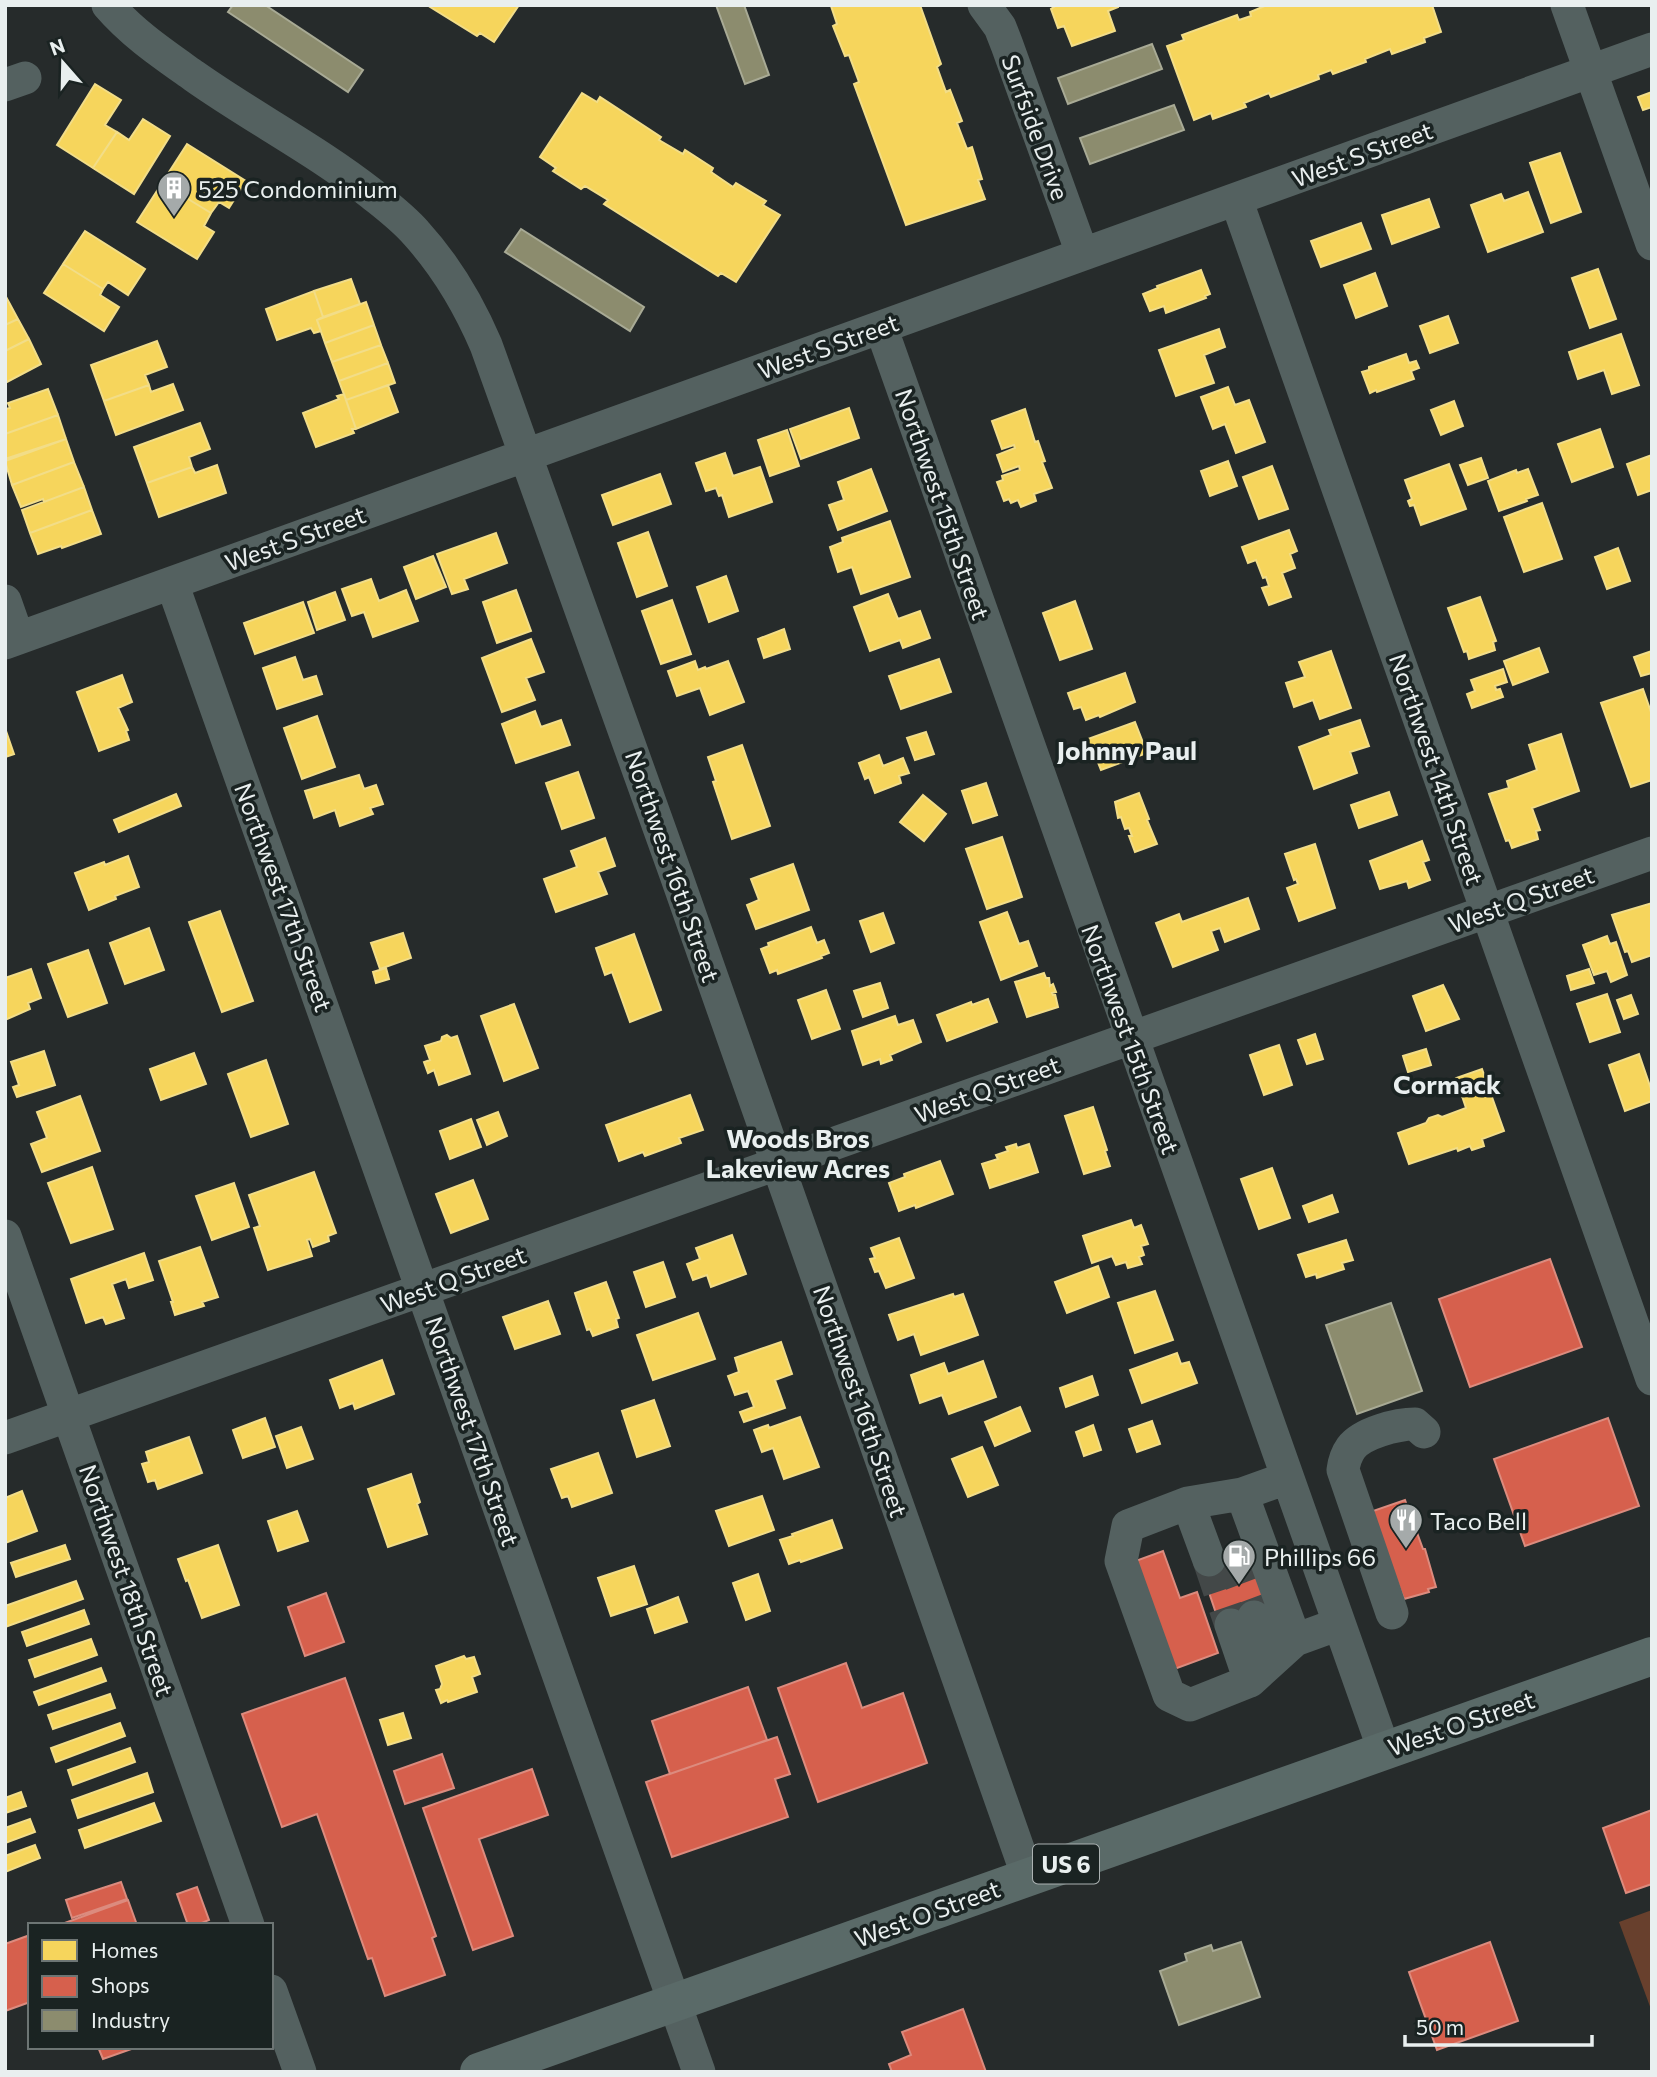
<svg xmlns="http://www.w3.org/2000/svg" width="1657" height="2077" font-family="Commissioner,sans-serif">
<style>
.green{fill:#68402d}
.homes{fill:#f6d55c;stroke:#f2dd88;stroke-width:2}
.shops{fill:#d6604d;stroke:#dc8b7e;stroke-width:2}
.industry{fill:#8c8c6e;stroke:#a8aa95;stroke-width:2}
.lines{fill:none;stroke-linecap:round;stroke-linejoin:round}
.minor-tunnel{stroke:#434848;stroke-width:33;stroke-dasharray:33 17;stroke-linecap:butt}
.minor{stroke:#546160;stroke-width:33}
.major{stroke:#5a6a68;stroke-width:38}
.labels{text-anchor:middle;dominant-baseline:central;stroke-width:7;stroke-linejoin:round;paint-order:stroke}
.shield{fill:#1a2322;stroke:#abb2b2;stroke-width:2}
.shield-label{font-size:23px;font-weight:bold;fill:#e9efef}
.street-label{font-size:24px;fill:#e9efef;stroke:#1a2322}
.poi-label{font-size:24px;fill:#e9efef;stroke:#1a2322;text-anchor:start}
.neighbourhood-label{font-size:26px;font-weight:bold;fill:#e9efef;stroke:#1a2322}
</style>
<rect width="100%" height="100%" fill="#262b2b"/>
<path class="green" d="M1652 1910V2012L1619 1922Z"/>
<path class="homes" d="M427 5H519L494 42 480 33 477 36Z
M920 5 941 64 937 67 946 92 950 90 962 121 957 123 967 149 972 147 982 179 978 180 985 199 906 225 854 84 859 82 849 55 845 56 833 26 837 24 831 6Z
M1057 5H1118V7L1108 11 1115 31 1072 46 1064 26 1058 28 1051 9Z
M1267 5H1432L1441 32 1424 38 1425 42 1392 54 1390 49 1365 59 1366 62 1333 74 1331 70 1318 75 1319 79 1271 97 1269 93 1244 103 1246 107 1213 119 1211 113 1194 120 1167 46 1184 40 1182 35 1237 15 1239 20 1251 16 1250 12Z
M95 84 121 100 105 125 117 132 93 168 57 145Z
M1652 92V107L1643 110 1638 97Z
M582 93 597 102 600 97 661 137 659 140 683 154 685 150 713 168 711 172 733 187 736 183 766 201 763 205 780 215 736 282 721 273 718 276 604 204 608 200 585 186 581 189 553 171 556 168 540 157Z
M143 119 170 136 134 194 93 168 117 132 129 140Z
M187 144 246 181 229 208 219 202 211 213 162 183Z
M1560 153 1581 212 1551 223 1530 163Z
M162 183 211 213 204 226 214 232 197 259 137 222Z
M1528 192 1543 232 1488 252 1471 205 1501 194 1504 201Z
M1429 199 1439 227 1392 244 1382 215Z
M1361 223 1371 249 1321 267 1311 241Z
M85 231 145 269 128 295 108 282 103 289 63 264Z
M63 264 103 289 100 295 119 307 104 331 44 293Z
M1598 269 1616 319 1590 328 1572 278Z
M1201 270 1210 294 1205 296 1206 298 1166 313 1164 306 1150 311 1143 294 1158 288 1157 286Z
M1375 273 1387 306 1356 318 1344 285Z
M351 279 360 304 323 317 314 291Z
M314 291 323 317 317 320 321 331 314 333 311 328 277 340 266 309Z
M5 295 18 319 5 325Z
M366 302 374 325 325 343 317 320Z
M1448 316 1458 343 1430 353 1420 326Z
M18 319 29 339 5 351V325Z
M374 325 381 345 332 362 325 343Z
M1219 329 1225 347 1204 355 1214 383 1176 396 1159 350Z
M1621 334 1639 385 1612 394 1604 370 1578 379 1569 352Z
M29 339 41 364 5 383V351Z
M157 341 167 367 145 375 149 385 104 401 91 365Z
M381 345 388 363 339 381 332 362Z
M1406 354 1409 363 1416 361 1419 368 1411 371 1414 379 1377 392 1376 390 1370 393 1362 372 1369 370V367Z
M388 363 395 383 346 400 339 381Z
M173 384 183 410 116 435 104 401 149 385 151 392Z
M388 385 398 412 356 429 346 400Z
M1228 387 1235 405 1249 400 1265 442 1236 453 1225 424 1213 429 1201 397Z
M48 389 58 415 5 434V409L10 408 8 403Z
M344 394 356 429H352L354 433 316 447 303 413 339 399 337 396Z
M1454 401 1463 426 1441 435 1431 410Z
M849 408 859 438 801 459 790 429Z
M1025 409 1035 442 1038 441 1045 461 1042 462 1052 488 1034 494 1036 501 1021 507 1018 500 1011 503 1009 499 1004 501 997 482 1003 480 1002 476 1020 470 1019 466 1003 472 997 455 1015 448 1014 445 1002 449 992 421Z
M58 415 66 439 5 459V434Z
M200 423 210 449 189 457 192 467 147 483 134 447Z
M1600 429 1613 467 1572 482 1558 444Z
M787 430 799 466 770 476 758 440Z
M66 439 74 462 12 485 5 461Z
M725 453 733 476 760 467 772 502 729 517 722 495 719 496 716 488 706 491 696 463Z
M1652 455V490L1638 495 1627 464Z
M1481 458 1488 478 1468 485 1460 465Z
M1228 461 1237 486 1210 496 1201 471Z
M74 462 84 487 44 502 43 499 21 507 12 485Z
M1449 464 1466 509 1421 525 1414 505 1410 506 1408 501 1412 499 1405 480Z
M217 465 226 493 159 517 147 483 192 467 195 473Z
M1272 466 1288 509 1259 519 1243 477Z
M871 469 887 511 838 530 829 505 844 500 838 482Z
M1528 469 1538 495 1526 499 1527 501 1499 511 1488 481 1516 470 1517 473Z
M660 474 671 504 613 525 602 495Z
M84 487 92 510 30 533 22 510Z
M1542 503 1562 559 1524 572 1504 517Z
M92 510 101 534 62 548 61 546 38 554 30 533Z
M890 521 910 577 861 594 852 567 838 572 830 547 843 542 842 538Z
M1289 530 1297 551 1290 554 1295 568 1282 573 1291 597 1269 605 1262 588 1269 586 1266 577 1263 578 1256 560 1248 563 1242 547Z
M648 532 667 586 637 597 618 543Z
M496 533 507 563 464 579 468 589 452 594 437 554Z
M1618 548 1630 581 1607 589 1595 557Z
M433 556 446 587 416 599 404 567Z
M726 576 738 611 709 622 697 587Z
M371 579 379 601 406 590 418 621 373 637 364 612 352 616 342 589Z
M516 590 531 631 497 643 483 602Z
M335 592 345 620 317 630 308 602Z
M888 594 898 619 920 611 930 638 903 648 900 640 870 651 854 607Z
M1480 597 1496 641 1493 642 1495 650 1469 659 1467 651 1464 652 1448 608Z
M672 600 691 654 661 664 642 611Z
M1075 601 1092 649 1060 660 1043 613Z
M303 602 314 633 255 654 244 623Z
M784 629 790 649 764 658 758 639Z
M531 639 544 672 526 678 535 700 502 712 482 658Z
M1539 648 1548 672 1513 685 1504 661Z
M1331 651 1351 708 1320 719 1313 700 1294 707 1286 683 1305 677 1299 662Z
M1652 651V673L1641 676 1634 657Z
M295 657 303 680 316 676 322 694 277 709 263 668Z
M939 659 951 692 901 709 889 676Z
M695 661 698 670 705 667 706 669 728 661 744 702 710 715 700 688 677 696 668 671Z
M1503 669 1507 682 1495 686 1496 690 1500 689 1503 697 1472 708 1467 694 1475 691 1471 680Z
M1125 673 1135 702 1100 717 1099 715 1086 720 1081 707 1074 709 1068 693Z
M122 675 132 702 118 708 128 730 126 731 129 740 99 751 77 692Z
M1643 689 1652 715V780L1631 787 1601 703Z
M535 711 541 727 561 720 570 745 516 763 502 724Z
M317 716 335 767 302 779 284 728Z
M1360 720 1369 746 1350 752 1357 773 1314 789 1299 747 1331 735 1329 730Z
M1135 722 1147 753 1101 770 1095 755 1091 756 1085 740Z
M5 728 14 754 5 757Z
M926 732 934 754 915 760 907 738Z
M1561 734 1579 791 1532 808 1540 830 1536 831 1538 839 1512 848 1509 840 1506 841 1489 794 1509 788 1507 781 1537 770 1529 745Z
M742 745 770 826 732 839 713 782 716 781 708 757Z
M879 755 883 766 903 758 909 773 899 776 901 783 875 793 869 777 865 779 859 763Z
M578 772 594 818 562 829 546 783Z
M359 775 364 789 376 785 383 804 370 808 373 814 340 826 335 810 314 818 305 791Z
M986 783 997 815 973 823 962 791Z
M1389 792 1397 815 1359 828 1351 805Z
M1139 793 1149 819 1147 820 1157 844 1135 852 1129 836H1132L1129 828 1125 829 1121 817 1118 818 1115 802Z
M176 794 181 806 119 832 114 820Z
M923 795 946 814 924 841 900 822Z
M1002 837 1022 897 987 909 966 849Z
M605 838 615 866 598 872 607 894 556 912 544 879 577 867 571 851Z
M1422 841 1429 860 1423 862 1430 880 1409 888 1407 881 1380 889 1370 861Z
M1315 844 1335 908 1299 921 1287 888 1298 884 1296 879 1294 880 1285 854Z
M128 856 139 887 115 896 116 899 89 910 75 873 104 862 105 865Z
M793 864 809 910 756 929 747 905 759 900 751 879Z
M1248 898 1259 929 1225 942 1220 928 1211 931 1218 950 1173 967 1156 923 1179 914 1182 922Z
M1652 903V955L1632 962 1628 951 1625 952 1612 915Z
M220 911 253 1001 222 1012 189 922Z
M1007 912 1019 944 1028 941 1037 966 1001 980 980 922Z
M883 913 894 943 871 952 860 921Z
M811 927 817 943 824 940 829 953 821 956 822 958 778 974 777 970 770 973 761 949 769 946 768 943Z
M149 928 164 970 125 984 110 943Z
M403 933 411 958 380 969 371 943Z
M634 934 661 1010 630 1022 612 972 605 975 596 948Z
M1607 936 1610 944 1616 942 1627 975 1611 982 1607 971 1594 975 1583 945Z
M88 950 107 1003 68 1017 48 964Z
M386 968 389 979 376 983 373 972Z
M31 969 41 998 28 1003 30 1009 5 1020V978Z
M1589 969 1594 983 1571 990 1567 976Z
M1044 973 1046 978H1049L1050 986 1053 984 1056 992 1052 993 1053 995 1055 994 1058 1007 1027 1017 1015 982Z
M880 983 888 1008 863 1017 854 991Z
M1443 985 1459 1019 1426 1031 1413 996Z
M826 990 840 1029 812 1039 798 1000Z
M1607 994 1620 1032 1590 1042 1577 1004Z
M1631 995 1638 1014 1624 1019 1617 1000Z
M988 999 997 1022 947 1041 937 1015 971 1002 972 1005Z
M514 1004 538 1068 504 1081 481 1016Z
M895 1016 898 1025 913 1020 921 1042 890 1055 892 1060 881 1064 880 1059 863 1065 852 1031Z
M1315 1034 1323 1059 1307 1064 1298 1040Z
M447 1035 451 1038 457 1036 470 1074 439 1085 434 1070 428 1073 424 1062 430 1060 425 1046 441 1041 442 1037Z
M1279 1045 1292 1085 1264 1095 1250 1055Z
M1426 1049 1431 1065 1408 1072 1403 1056Z
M44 1051 55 1085 17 1097 13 1087 19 1085 11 1062Z
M194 1053 206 1084 161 1100 150 1069Z
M1639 1054 1652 1092V1101L1625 1111 1609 1065Z
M266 1060 288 1124 251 1137 228 1074Z
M1482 1069 1504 1131 1482 1139 1484 1146 1472 1150 1470 1146 1458 1151 1457 1148 1409 1164 1398 1133 1426 1123 1429 1118 1438 1115 1442 1117 1466 1108 1456 1078Z
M690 1095 703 1130 679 1138 681 1143 645 1156 643 1152 619 1161 606 1125Z
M80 1096 100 1151 42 1172 31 1144 47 1138 37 1112Z
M1093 1107 1107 1150 1105 1151 1110 1166 1084 1174 1065 1116Z
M498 1112 507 1136 487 1145 477 1120Z
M471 1119 481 1147 450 1159 440 1131Z
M1016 1144 1017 1148 1029 1144 1038 1172 990 1188 982 1164 998 1159 996 1155 1008 1151 1006 1147Z
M940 1161 953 1194 916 1208 915 1205 899 1211 889 1183 905 1177 904 1174Z
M92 1167 113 1229 71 1243 48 1183Z
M1272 1168 1290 1218 1259 1229 1241 1179Z
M314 1172 336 1233 328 1236 329 1241 313 1247 310 1239 307 1240 312 1256 268 1270 254 1228 260 1226 249 1195Z
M473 1180 488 1219 451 1233 436 1194Z
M234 1183 249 1227 212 1240 196 1196Z
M1332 1195 1338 1212 1309 1222 1303 1206Z
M1131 1220 1134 1228 1141 1225 1148 1244 1141 1246 1144 1255 1139 1257 1142 1264 1128 1268 1126 1262 1116 1265 1112 1256 1092 1263 1083 1236Z
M732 1235 746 1274 711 1287 707 1275 693 1280 687 1264 700 1259 696 1248Z
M899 1238 914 1278 886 1288 879 1271 875 1272 870 1259 875 1258 871 1248Z
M1346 1240 1353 1260 1342 1263 1344 1269 1317 1278 1316 1274 1306 1277 1298 1255Z
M200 1247 218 1297 202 1302 204 1306 175 1315 171 1302H173L159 1261Z
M144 1253 153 1280 129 1288 126 1279 112 1284 124 1318 106 1324 103 1317 86 1323 71 1279Z
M663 1262 675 1297 646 1307 634 1272Z
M1098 1266 1109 1297 1067 1313 1055 1282Z
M606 1282 619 1318 616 1319 618 1327 593 1336 590 1329 587 1330 575 1293Z
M1155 1291 1173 1340 1135 1353 1118 1303Z
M953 1294 954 1297 963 1294 978 1335 921 1355 914 1334 898 1340 889 1315Z
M548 1301 560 1334 515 1349 503 1317Z
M698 1313 715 1359 653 1380 637 1335Z
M781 1342 792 1374 775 1380 785 1408 744 1422 740 1412 754 1407 748 1391 735 1395 728 1376 739 1372 735 1358Z
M1177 1353 1181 1364 1189 1362 1197 1383 1142 1403 1130 1370Z
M382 1360 394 1394 355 1409 353 1403 340 1408 330 1380Z
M983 1361 996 1397 949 1414 942 1395 920 1403 911 1375 944 1363 948 1374Z
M1092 1376 1098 1395 1066 1407 1060 1388Z
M654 1400 670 1446 637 1457 622 1411Z
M1020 1407 1030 1431 995 1446 985 1422Z
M800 1417 819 1467 784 1479 773 1448 762 1452 754 1430 768 1425 769 1428Z
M265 1418 275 1447 243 1458 233 1430Z
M1152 1421 1160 1444 1137 1452 1129 1429Z
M1093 1425 1101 1450 1084 1456 1076 1432Z
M301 1427 313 1459 287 1468 276 1436Z
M189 1437 202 1473 158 1489 155 1480 148 1482 142 1464 149 1462 146 1452Z
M982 1447 998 1485 968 1497 952 1459Z
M598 1453 612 1493 572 1507 568 1496 562 1498 551 1469Z
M411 1474 420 1502 417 1504 427 1534 388 1547 368 1489Z
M22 1491 37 1531 5 1543V1498Z
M762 1496 774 1530 729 1546 716 1511Z
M297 1511 308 1541 278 1551 268 1521Z
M832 1520 842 1548 801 1562 800 1560 789 1564 780 1540 793 1536 792 1534Z
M65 1545 70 1559 16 1577 11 1563Z
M218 1545 239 1605 202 1618 188 1580 186 1581 178 1559Z
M634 1566 647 1604 611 1616 598 1578Z
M758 1574 770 1611 746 1620 733 1583Z
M76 1581 83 1599 5 1627V1606Z
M678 1597 687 1622 655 1633 647 1609Z
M84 1610 89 1624 27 1646 22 1632Z
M91 1639 97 1655 35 1677 29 1660Z
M464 1656 466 1659 474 1657 480 1674 472 1677 477 1692 448 1702 447 1700 441 1703 436 1690 440 1689 442 1684 436 1666Z
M101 1668 106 1681 39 1705 34 1692Z
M110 1694 115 1708 53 1729 48 1715Z
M403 1713 411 1738 388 1745 380 1720Z
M120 1723 125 1736 56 1762 51 1748Z
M130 1748 135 1762 73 1785 68 1770Z
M147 1773 153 1792 78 1818 72 1800Z
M21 1792 26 1806 5 1813V1798Z
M154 1803 161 1821 85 1848 79 1830Z
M30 1819 35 1832 5 1843V1828Z
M35 1845 40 1858 5 1872V1856Z"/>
<path class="shops" d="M1550 1259 1582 1347 1470 1387 1439 1299Z
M1608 1418 1639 1506 1525 1546 1494 1459Z
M1405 1500 1423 1549H1425L1436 1587 1428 1589 1429 1592 1404 1599 1370 1512Z
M1257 1544 1279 1608 1221 1628 1199 1563Z
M1163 1551 1180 1598 1197 1592 1218 1653 1169 1671 1130 1563Z
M326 1593 344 1642 305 1656 288 1607Z
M846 1663 862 1708 903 1693 927 1763 818 1802 778 1688Z
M345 1678 436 1936 432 1938 445 1975 385 1996 372 1958 368 1959 317 1814 282 1827 242 1714Z
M748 1687 767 1740 670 1774 652 1721Z
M777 1737 790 1774 775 1779 788 1817 672 1857 646 1782Z
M442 1754 454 1788 405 1804 394 1771Z
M532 1769 548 1815 479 1839 513 1936 473 1950 423 1808Z
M1652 1810V1884L1626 1893 1603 1828Z
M121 1882 127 1899 72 1918 66 1900Z
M197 1887 209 1920 197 1925H188L177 1894Z
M128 1900 137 1925H62V1924Z
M30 1935V2002L5 2011V1944Z
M1490 1942 1518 2021 1437 2050 1409 1972Z
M963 2009 986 2072H892L889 2064 911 2055 902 2032Z
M98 2047H137L103 2059Z"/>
<path class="industry" d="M233 5H265L363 70 348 92 228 12Z
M716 5H744L769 75 745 84Z
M1152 44 1162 69 1068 104 1058 78Z
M1174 105 1184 130 1090 164 1080 138Z
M521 229 644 307 630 331 505 252Z
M1391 1303 1422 1391 1357 1414 1326 1325Z
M1241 1942 1260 1997 1179 2025 1160 1971 1187 1961 1185 1954 1211 1945 1213 1951Z"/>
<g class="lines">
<path class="minor-tunnel" d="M1230 1553 1254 1617
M1209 1560 1231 1625"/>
<path class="minor" d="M108 5C133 34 163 54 194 76 252 117 316 150 372 194 387 206 403 218 416 233 446 266 468 303 486 345L676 875 1028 1877
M984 5 1000 27 1007 45 1082 253
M1567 5 1652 244
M5 85 25 78
M1236 199 1652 1379
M881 327 1384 1750
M172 583 699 2072
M5 601 18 638
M5 643 1652 49
M5 1236 248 1925
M5 1438 1652 853
M1242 1494 1295 1640 1339 1624
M1188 1503 1128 1526 1121 1561 1169 1695 1190 1705 1250 1681
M1209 1560 1188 1503 1242 1494 1287 1478
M1392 1613 1343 1470C1344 1462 1346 1455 1351 1448 1362 1433 1397 1424 1415 1424L1424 1432
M1254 1617 1269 1662
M1231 1625 1250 1681 1295 1640
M271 1991 300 2072"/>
<path class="major" d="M479 2072 1652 1656"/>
</g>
<defs>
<g id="building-pin" transform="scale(1.75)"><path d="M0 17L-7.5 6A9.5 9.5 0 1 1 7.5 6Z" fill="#a5aaaa" stroke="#1a2322"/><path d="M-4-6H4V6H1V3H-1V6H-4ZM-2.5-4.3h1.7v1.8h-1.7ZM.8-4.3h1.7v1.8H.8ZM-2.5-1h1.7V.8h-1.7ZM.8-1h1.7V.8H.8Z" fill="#fff"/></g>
<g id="restaurant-pin" transform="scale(1.75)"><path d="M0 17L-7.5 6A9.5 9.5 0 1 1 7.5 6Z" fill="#a5aaaa" stroke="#1a2322"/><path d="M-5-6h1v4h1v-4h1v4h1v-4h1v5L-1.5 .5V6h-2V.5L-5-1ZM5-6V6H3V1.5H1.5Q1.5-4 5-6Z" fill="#fff"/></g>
<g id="fuel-pin" transform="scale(1.75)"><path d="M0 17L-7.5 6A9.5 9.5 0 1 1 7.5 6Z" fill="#a5aaaa" stroke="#1a2322"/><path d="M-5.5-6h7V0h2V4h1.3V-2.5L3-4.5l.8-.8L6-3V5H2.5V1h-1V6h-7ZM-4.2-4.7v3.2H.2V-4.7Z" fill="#fff"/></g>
</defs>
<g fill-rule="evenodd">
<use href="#building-pin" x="174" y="188"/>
<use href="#restaurant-pin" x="1406" y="1520"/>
<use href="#fuel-pin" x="1239" y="1556"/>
</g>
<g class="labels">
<rect class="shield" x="1033" y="1844.5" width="66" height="39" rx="5"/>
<g class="shield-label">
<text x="1066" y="1864">US 6</text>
</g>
<g class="street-label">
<text transform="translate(1036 127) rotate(70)">Surfside Drive</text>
<text transform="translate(1362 154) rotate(-20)">West S Street</text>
<text transform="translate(828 346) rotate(-20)">West S Street</text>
<text transform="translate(943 504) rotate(71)">Northwest 15th Street</text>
<text transform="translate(295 538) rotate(-20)">West S Street</text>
<text transform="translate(1437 769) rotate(71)">Northwest 14th Street</text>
<text transform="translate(673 866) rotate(71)">Northwest 16th Street</text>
<text transform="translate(284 897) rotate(70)">Northwest 17th Street</text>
<text transform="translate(1521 899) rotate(-20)">West Q Street</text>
<text transform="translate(1131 1039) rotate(70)">Northwest 15th Street</text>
<text transform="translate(987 1089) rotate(-20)">West Q Street</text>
<text transform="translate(453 1279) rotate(-20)">West Q Street</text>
<text transform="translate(861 1401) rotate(71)">Northwest 16th Street</text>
<text transform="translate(473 1431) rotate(71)">Northwest 17th Street</text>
<text transform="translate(127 1580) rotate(71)">Northwest 18th Street</text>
<text transform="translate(1461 1723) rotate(-19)">West O Street</text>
<text transform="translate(927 1913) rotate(-20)">West O Street</text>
</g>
<g class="poi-label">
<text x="198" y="188">525 Condominium</text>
<text x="1430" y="1520">Taco Bell</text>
<text x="1264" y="1556">Phillips 66</text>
</g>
<g class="neighbourhood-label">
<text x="1127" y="749">Johnny Paul</text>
<text x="1447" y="1083">Cormack</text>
<text x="798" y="1137">Woods Bros<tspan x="798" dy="30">Lakeview Acres</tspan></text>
</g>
</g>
<rect width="1657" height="2077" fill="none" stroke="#e9efef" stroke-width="14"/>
<rect x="28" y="1923" width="245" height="126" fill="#1a2322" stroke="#6d7574" stroke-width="2"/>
<rect x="42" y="1940" width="35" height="21" fill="#f6d55c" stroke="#6d7574" stroke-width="2"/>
<text x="91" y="1958" font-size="21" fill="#e9efef">Homes</text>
<rect x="42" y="1976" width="35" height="21" fill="#d6604d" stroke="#6d7574" stroke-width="2"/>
<text x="91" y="1993" font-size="21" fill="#e9efef">Shops</text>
<rect x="42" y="2010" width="35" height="21" fill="#8c8c6e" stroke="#6d7574" stroke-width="2"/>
<text x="91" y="2028" font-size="21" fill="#e9efef">Industry</text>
<g transform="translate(63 63) rotate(340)" stroke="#1a2322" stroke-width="5" paint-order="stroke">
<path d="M0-5L12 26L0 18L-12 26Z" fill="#e9efef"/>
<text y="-10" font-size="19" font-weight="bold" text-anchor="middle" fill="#e9efef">N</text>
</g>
<path d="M1405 2035v10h187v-10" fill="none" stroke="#e9efef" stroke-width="3.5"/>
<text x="1416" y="2035" font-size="21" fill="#e9efef" stroke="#1a2322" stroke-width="5" paint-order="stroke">50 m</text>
</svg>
